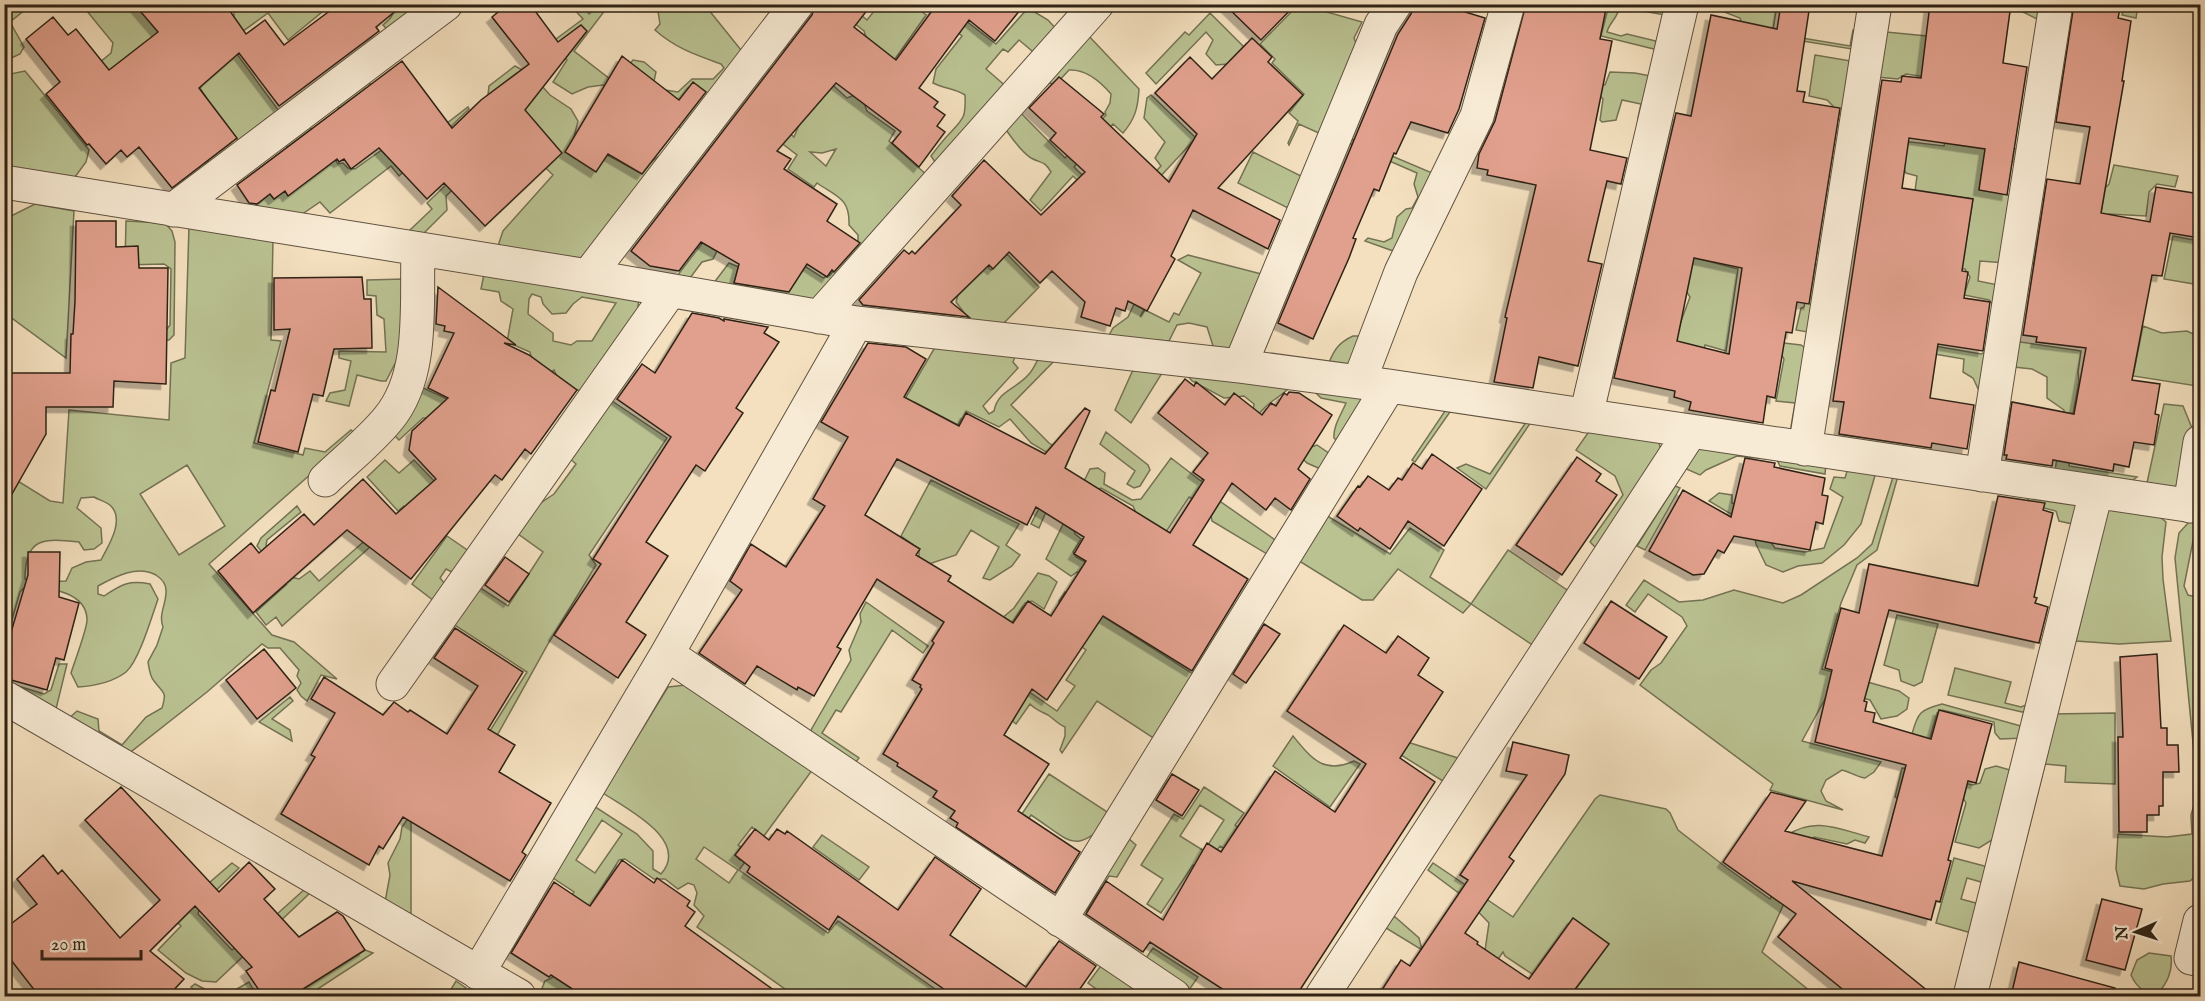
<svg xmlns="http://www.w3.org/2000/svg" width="2205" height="1001" font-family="'IM FELL English',serif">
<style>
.green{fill:#bac292;stroke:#747254;stroke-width:1.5;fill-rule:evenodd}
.building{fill:#e1a08d;stroke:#2e2215;stroke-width:1.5;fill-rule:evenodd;filter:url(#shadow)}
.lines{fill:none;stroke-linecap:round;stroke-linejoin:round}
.street-casing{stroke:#605240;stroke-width:35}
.street{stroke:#f8ebd5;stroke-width:33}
</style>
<defs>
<filter id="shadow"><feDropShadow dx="-5.5" dy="5.5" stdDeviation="0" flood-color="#0004"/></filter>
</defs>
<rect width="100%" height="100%" fill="#f4e0bf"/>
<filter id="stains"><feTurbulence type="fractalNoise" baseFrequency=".00333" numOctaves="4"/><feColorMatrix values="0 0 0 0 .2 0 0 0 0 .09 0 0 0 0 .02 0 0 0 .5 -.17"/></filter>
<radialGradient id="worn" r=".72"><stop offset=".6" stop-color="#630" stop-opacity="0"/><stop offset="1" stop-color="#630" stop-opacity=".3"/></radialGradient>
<path class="green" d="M17 4 31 5 10 22 24 47 20 54 5 61V13Z
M704 4 745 55 684 129 652 115 603 85 588 87 572 94 553 82 567 60 548 45 583 19 570 5H582L589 14 601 5H609L574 51 610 79H617L633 60 644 62 656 72 654 81 665 90 678 92 692 79H713L724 68 721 64C696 55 675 48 655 30L660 24 657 5Z
M82 5H131L134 8 141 10 234 18V5H262L268 12 279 5H317L322 12 288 40 268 13 228 42 282 115 210 169 153 96 94 67 111 53 113 43ZM202 85 200 88 211 105 159 95ZM213 107 239 142 210 164 195 144Z
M391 5H430L391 33 383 25C391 18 395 15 391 5Z
M831 5H849L867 20 879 5H923L920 10 926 15 864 103 867 111 895 131 889 141 929 177 816 301 713 284 729 263 741 268 734 282 749 286 751 278 789 256 823 278 830 275 858 242V235L849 225C850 198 837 197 817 183L814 187 788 169 797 155 775 138 766 112 794 137 801 120 808 71 777 44 782 39 847 98 855 95 869 46 864 31ZM836 149 826 166 810 152 822 153Z
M1298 5H1329L1323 11 1362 22 1354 38 1359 51 1323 135 1299 124 1289 145 1288 143 1298 121 1289 113 1304 94 1272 63 1275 59 1260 44Z
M1609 5H1672L1670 16 1626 8 1618 12C1615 20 1609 24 1607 32L1621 36 1627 34 1664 43 1662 51 1601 36Z
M1717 5H1777L1773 30 1742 25 1740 18 1719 10Z
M2020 5H2046L2044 19 2035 18 2021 11Z
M2124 5H2138L2136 18 2122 15Z
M1028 8 1048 20 1059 32 1038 56 1019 40 1008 52 1003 49 986 69 1008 88 938 166 931 156C937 148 943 140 950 133 964 118 966 117 965 95 954 88 945 89 933 83L936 69 962 36 949 25 957 14 996 44Z
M1210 13 1244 47 1228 64 1216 65 1206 54 1213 40 1206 32 1156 84 1146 73 1185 32 1189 35Z
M1853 30 1862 31 1858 50 1790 39 1802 38 1850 46Z
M1886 32 1927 36 1954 81 1906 74 1898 79 1877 77Z
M1086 33 1139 89C1138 108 1135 119 1123 133L1113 124 1074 167 1078 171 1120 209 1161 166 1155 158 1165 142 1144 118 1147 98 1151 95 1196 138 1119 221 1073 176 1041 211 1030 200 1051 172C1044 160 1042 164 1031 158 1020 151 1012 138 1004 127L1018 110 1065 158 1106 115 1105 112 1110 103 1111 94C1100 81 1086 69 1069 70L1055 85 1050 83 1035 97Z
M1815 55 1857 62 1848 116 1832 113 1833 106 1827 100 1809 96Z
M515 66 532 75 550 95 571 109 578 121 574 137 639 172 660 155 586 259 498 246 503 231 553 175 514 137 509 136 446 196 447 210 424 233 409 231 432 209 427 203 511 123 487 104 489 86Z
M25 71 89 150 86 162 75 177 5 168V75Z
M1610 72 1635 73 1656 77 1646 121 1638 118 1641 104 1622 100 1616 120 1602 122 1600 120 1603 99 1598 94 1554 74 1605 85Z
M365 77 416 147 468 107 469 109 399 176 391 166 330 213 320 202 298 217 253 207 270 194 274 199 285 191 311 178 282 140ZM336 107 342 109 383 149 355 169 348 168 343 163 338 164 310 127Z
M1347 137 1437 175 1396 252 1365 241 1368 238 1384 242 1392 238 1397 217 1406 209 1412 208 1418 197 1414 184 1417 173 1346 142Z
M1946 138 2024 150 2022 163 1984 158 1979 190 2017 196 2006 263 1980 261 1978 281 2003 286 1980 393 1973 378 1963 372 1964 359 1917 351V343L1981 354 1988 351 1994 306 1989 300 1964 295 1970 277 1965 269 1928 264 1909 236 1917 176 1906 173 1900 160 1903 141 1944 146ZM1949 196 1973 199 1967 236Z
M1253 152 1305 178 1290 209 1238 183Z
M2114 165 2178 176 2175 187 2157 184 2149 192 2146 216 2109 214 2100 266C2073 269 2044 279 2025 256L2027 240 2095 251 2105 188 2109 184Z
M35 204 74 211 66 358 5 313V219Z
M126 221 165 223 172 231 175 242 174 335 169 340 118 339 127 328 167 329 170 325 171 269 164 264 125 265Z
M189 226 273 239 271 340 281 341 254 443 303 455 305 448 325 452 351 430 356 434 209 564 272 635 294 642 337 679 321 675 307 701 301 696 297 690 301 683 297 676 299 670 280 648H268L262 644 207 692 128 754 67 720 77 711 98 719 99 731 122 745 146 717 162 708C167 691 164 694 154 681 150 677 149 668 148 662L157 645 163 627C158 614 167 603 166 590 166 583 162 579 156 575 137 565 116 576 98 586V594L104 596C122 584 129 580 150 584L158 599C152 616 139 661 126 672 113 682 94 686 78 687L71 673C74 663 88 627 87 619 86 591 47 588 27 585L20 592 5 644 4 514 8 510 5 504V473L50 501 63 503 69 410 169 420 171 363 185 358ZM187 465 225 526 179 555 140 494ZM94 497C99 500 107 502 111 506 125 521 108 546 101 560L86 562 72 568 66 581 42 582 25 579C25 537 44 538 79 542L84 550 94 549 102 543 101 528 77 508 81 498Z
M947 228 991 270 1007 254 1039 287 1002 325 972 323 956 302 959 291Z
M2173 236 2194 240 2200 249V285L2164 279Z
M707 237 720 245 713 259 702 262 690 278 677 276Z
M1188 255 1269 276 1230 350 1214 349 1207 327 1189 323 1177 325 1169 341 1108 337 1113 328 1128 317 1137 298 1167 262 1140 317 1145 310 1169 322 1174 313 1179 315 1201 273 1178 260Z
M1692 257 1738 269 1726 351 1705 345 1703 355 1674 340 1690 297 1685 289Z
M1812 264H1824L1813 333 1796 330 1801 308 1804 307Z
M484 274 639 299 636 320 589 389C568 393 562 388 554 370L524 393 531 401 410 511 404 506 398 511 367 477 385 460 399 473 414 460 436 483 468 454 457 442 459 435 445 421 438 420 435 424 428 418H423L399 440 392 433 411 404 419 386 501 424 532 361 530 352 507 342 513 309 501 301 499 292 481 289ZM532 294 541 297 543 304 552 314 566 313 573 304 582 297 616 303 592 341H577L571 345 553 341V333L528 314 529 299ZM484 426 491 433 476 446 470 439Z
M404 279 401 352 386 381H381L357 375 349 406 326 401 330 393 345 390 351 361 339 358V351L386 352 384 319 377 315 376 296 367 295V280Z
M2143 326 2162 333 2187 331 2200 337V367L2197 386 2133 376Z
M1353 336H1361L1358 358 1347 365 1329 363C1334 349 1340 342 1353 336Z
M2013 341 2081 351 2078 372 2079 381 2069 436 2073 442 2069 466 2137 477 2129 483 2055 471 2064 410 2047 398V377L2032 369 2014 367Z
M938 342 1016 354 1013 362 1018 368 983 406 989 414 994 411C998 390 1017 389 1029 374 1034 369 1037 360 1041 354L1059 356 1011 405 1049 443 1070 457 1039 528 1031 524 1063 462 1031 443 1010 419 999 427 966 411 958 425 914 402 877 447Z
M1784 343 1801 345 1810 352 1798 427H1791L1795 403 1776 401 1784 359 1781 354Z
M1138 368 1164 370 1131 423 1115 410 1132 372Z
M1188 376 1293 384C1282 397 1268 401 1259 414L1306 449 1317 445 1333 456 1323 470 1307 463 1299 455 1201 488 1281 544 1272 557 1212 521 1210 508 1189 497 1133 582 1137 515 1133 506 1101 488 1096 490 1073 527 1075 534 1081 539 1073 552 1076 557 1087 563 1081 573 1077 572 1071 576 1046 559 1090 469 1098 468 1105 473 1104 484 1132 500 1141 499 1171 458 1201 481 1252 417 1254 404 1244 396 1224 398 1192 381Z
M1311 388 1364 394 1341 445 1334 438C1333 426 1341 415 1346 403L1321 398Z
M609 399 667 438 589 555 596 565 548 644 484 759 452 791 527 672 450 622 476 585 508 606 543 552 514 531 527 512 554 494 576 464 568 457Z
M2164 404 2183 406 2192 428 2183 480 2173 488 2147 483Z
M1447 408 1452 409 1415 462 1412 460Z
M1527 421 1531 422 1486 489 1457 468 1466 464 1490 474Z
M1590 430 1659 442 1661 452 1597 549 1590 542 1623 495 1615 476 1576 450Z
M1106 432 1148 465 1150 470 1140 486 1134 488 1127 484 1135 471 1100 444Z
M1715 444 1826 463 1825 474 1780 466 1777 460 1737 456 1706 470 1700 475 1684 468 1696 450Z
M1848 468 1876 472 1861 524 1844 545 1822 563 1798 566 1783 572 1766 565 1756 544 1753 527 1709 501 1719 493 1732 495V503L1759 515 1766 536 1775 548 1805 552 1824 548 1843 497 1830 489 1834 477 1845 478Z
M1898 476 1877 550 1857 565 1841 603 1822 669 1899 691 1909 698 1907 709 1897 716 1881 719 1870 700 1830 690 1802 741 1881 762 1874 772 1865 778C1856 777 1851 772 1842 770L1826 780 1821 791 1826 801 1843 810 1770 790 1773 784 1640 685 1651 670 1661 663 1687 626 1682 617 1648 594 1635 612 1626 605 1644 580 1679 602 1703 600 1734 590 1783 603 1801 595 1857 558 1872 544 1893 477Z
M931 480 1019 524 1006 545 1020 555 1012 566 990 580 983 578 999 547 971 530 956 555 929 564 919 559V549L901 536Z
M1675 486 1680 488 1645 550 1637 546Z
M2028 494 2078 504 2073 524 2059 521 2056 511 2028 504Z
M297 506 301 512 267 540 266 545 291 577 299 579 310 571 319 581 394 515 399 521 282 626 276 617 266 625 256 612 287 584 281 586 277 570 257 546 261 538Z
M2115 508 2160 517 2166 522 2162 557 2163 579 2171 641 2119 644 2076 641 2107 510Z
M1324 514 1390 554 1410 528 1444 550 1430 577 1471 604 1508 550 1570 592 1534 646 1471 604 1463 613 1398 569 1373 600H1362L1296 559Z
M2189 522 2200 524V533L2194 536 2184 586 2188 595 2200 598V771L2195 763 2175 558 2179 533Z
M447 536 473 554 458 575 446 569 440 578 449 589 438 604 412 584Z
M1038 573 1049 576 1057 582 1044 609 1032 601 1025 603 986 663 1000 620 1014 608Z
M1065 592 1201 679 1161 743 1097 701 1062 753 1060 750 1065 736V727C1058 724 1054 719 1048 715 1040 711 1036 710 1030 704L1016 724 1009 718 993 667 1057 711 1075 686 1066 680 1086 650 1063 634 1059 601Z
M866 602 928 646 923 653 892 630 841 712 836 710 822 733 859 758 855 763 814 737 811 730 851 660 849 650 861 622 860 614Z
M1897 615 1938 624 1922 682 1914 686 1901 681 1899 670 1884 665Z
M2041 649 2031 711 2022 712 1948 695 1955 668 2011 682 2005 703 2021 707 2026 705Z
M59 664H67L56 709 5 682 44 694 51 690Z
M686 685 813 769 739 870 828 933 838 921 945 996H795L697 927 704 916 694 905 697 893 694 885 688 883 678 889 665 879H654L625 859 619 860 586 913 568 901 574 892 550 876 594 806 637 834 653 851V869L661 874C691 840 625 808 603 793L668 687ZM602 820 622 834 595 873 576 860ZM752 827 760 834 740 860 735 855 741 847 738 845ZM704 847 738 870 729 883 696 859Z
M290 697 293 701 272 719 290 730 292 741 259 722Z
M1942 704 2028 728 2025 738 2000 739 1995 733 1994 722 1942 710 1937 713 1922 766 1926 772 1972 785 1980 783 1985 769 1996 766 2017 772 2000 835 1979 848 1955 842 1966 803 1962 796 1907 801 1895 797 1902 768 1914 769 1922 737 1912 734C1918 712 1920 710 1942 704Z
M2115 713V784L2065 782 2066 766 2045 764 2025 844 2051 714Z
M1382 734 1461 759 1446 783 1377 740Z
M1293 736C1311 758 1324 775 1354 761L1360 764 1330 807 1273 766Z
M1049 774 1115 817C1072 855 1075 844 1031 815L999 862 992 858Z
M1204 787 1244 813 1235 825 1250 836 1248 862 1220 846 1203 871 1193 865 1161 913 1147 904 1163 879 1141 865 1174 814 1183 819ZM1200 805 1224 820 1204 851 1180 836Z
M2199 787 2200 788V862L2197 875 2190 881 2163 884 2144 889 2120 886 2116 869 2118 834 2167 837 2192 834 2191 815Z
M1600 795 1666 809 1670 813 1678 830 1727 868 1770 899 1787 872 1786 836C1814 816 1839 829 1869 837L1865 843 1855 840 1847 844 1814 837 1762 952 1816 996H1561L1550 986 1505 956 1503 952 1480 985 1489 923 1464 897 1428 870 1433 863 1513 917 1595 799ZM1573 918 1609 944 1573 993 1538 966Z
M411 814V918L385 902 390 875 388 863 400 839 402 827Z
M822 835 869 867 859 880 813 847Z
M1128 838 1136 845 1117 877 1109 876 1087 911 1082 909Z
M1954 858 1992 868 1988 884 1967 878 1961 899 1983 905 1975 934 1936 923Z
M232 863 239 868 200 906 198 914 232 950 276 915 306 888 310 893 216 982 202 981 186 973 158 950 181 926 171 916Z
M1394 916 1419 938 1422 950 1386 928Z
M1153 948 1198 977 1189 990 1144 961Z
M610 949 577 996H545L540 993 545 981Z
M365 950 373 953 307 996H292Z
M2149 953 2171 956C2173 972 2167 982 2158 994 2144 993 2137 988 2131 975L2137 960Z
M1103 963 1154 996H1106L1088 983Z
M456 981 466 988 462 996H447Z
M249 982 257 996H201L191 987 195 984C220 998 224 997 249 982Z"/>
<path class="building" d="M134 4H225L246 34 265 20 284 45 339 4H404L376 27 379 31 279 106 239 53 199 88 237 138 172 188 139 147 127 157 121 150 106 164 89 144 87 145 46 94 60 82 26 39 53 17 68 35 76 29 109 70 158 32Z
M508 4H530L558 42 581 25 587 31 525 110 562 153 485 226 444 183 427 199 379 148 351 169 344 159 339 162 337 159 288 196 285 191 274 199 270 194 257 204 249 203 237 185 402 61 452 128 481 100 529 64 492 17Z
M815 4H872L854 27 896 60 937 4H1025L995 41 969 20 919 88 938 102 934 107 945 115 937 126 945 132 919 167 892 143 901 132 836 83 777 151 791 159 784 169 837 204 827 221 860 243 834 272 832 270 827 277 807 264 789 292 734 283 739 264 701 242 679 271 650 266 631 251 812 15Z
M1224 4H1296L1261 40Z
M1414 4H1439L1485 18 1459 109 1448 133 1411 122 1396 154 1394 153 1379 191 1374 189 1353 238 1356 239 1349 258 1313 339 1278 323 1398 34 1411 14Z
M1526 4H1607L1600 39 1612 41 1590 150 1627 158 1621 184 1607 181 1588 261 1602 264 1578 366 1539 357 1533 388 1494 382 1507 318 1505 317 1536 185 1487 175 1488 170 1477 168 1479 154 1495 121Z
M1781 4H1810L1797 91 1805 92 1803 102 1840 108 1809 304 1797 302 1792 333 1786 332 1775 398 1767 396 1763 423 1689 410 1691 402 1674 397 1675 391 1614 378 1676 113 1691 116 1711 15 1777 29ZM1694 258 1742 268 1729 354 1677 341Z
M1930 4H2011L2003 63 2027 67 2007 195 1979 190 1985 149 1909 138 1902 188 1973 199 1962 271 1968 272 1964 298 1990 302 1983 351 1938 344 1930 398 1974 405 1967 449 1932 443 1931 448 1839 434 1844 402 1833 401 1882 80 1901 82 1902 76 1921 78Z
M2074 4H2121L2118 18 2131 21 2122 81H2124L2101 213 2150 222 2156 187 2200 194V238L2170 233 2162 276 2152 275 2132 380 2160 384 2155 414 2159 415 2154 445 2134 442 2129 467 2114 464 2113 471 2053 460 2052 466 2006 459 2007 455H2004L2012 402 2074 414 2086 348 2036 342 2037 337 2023 335 2047 179 2080 184 2090 127 2056 122Z
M1252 38 1272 57 1268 62 1303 95 1218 188 1280 220 1268 249 1193 210 1171 256 1175 259 1147 311 1128 301 1125 311 1116 308 1110 326 1081 317 1085 302 1052 271 1040 283 1009 252 993 269 989 265 951 302 969 317 863 305 859 300 904 250 909 254 912 251 915 254 961 205 952 196 984 160 1041 215 1085 172 1050 140 1056 133 1029 108 1059 77 1104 114 1101 117 1169 182 1197 134 1155 93 1190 57 1212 79Z
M622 56 679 100 693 82 706 92 642 174 608 154 596 172 565 152Z
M76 221H116V247L138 246 139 268H168L166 384 114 381 113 407H46V434L4 508V373H70L71 334H73L75 301Z
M362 277 364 299H371L372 348 334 349 323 396 313 394 298 452 258 442 271 390 275 391 290 329 274 330V278Z
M438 287 516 345 504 343 529 355 577 390 531 454 525 449 502 480 495 475 411 579 347 530 253 613 218 571 251 543 259 553 304 514 314 525 363 479 396 514 436 479 409 450 412 431 448 398 428 388 454 333 444 331 445 326 436 324Z
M692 313 719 318 724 321V319L768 327 764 333 779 342 736 408 743 413 705 471 696 465 646 542 668 556 626 622 646 635 618 678 554 635 601 564 593 559 671 437 617 399 642 364 655 373Z
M868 343 906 347 926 359 904 397 959 426 966 413 1045 454 1085 408 1090 411 1065 468 1170 533 1204 480 1193 472 1208 453 1158 413 1185 379 1194 386 1196 382 1225 405 1234 393 1262 415 1271 403 1276 406 1284 393 1287 395 1289 392 1299 393 1332 415 1298 469 1310 479 1291 510 1275 498 1266 510 1232 483 1193 545 1248 579 1192 671 1103 616 1047 700 1032 689 1004 735 1049 764 1018 811 1080 852 1055 893 956 827 958 823 950 818 955 811 933 797 937 791 897 766 898 763 883 754 922 689 920 687 921 685 912 680 934 643 932 641 944 622 877 579 837 647 841 649 814 696 798 687 797 690 757 666 745 684 699 653 742 590 730 581 751 544 786 567 825 506 813 499 848 437 821 422ZM897 459 1027 525 1036 507 1084 537 1074 554 1086 561 1051 616 1028 601 1013 623 948 581 951 576 916 555 920 549 865 515Z
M1432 454 1482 489 1444 546 1408 521 1390 549 1360 528 1358 531 1337 516 1358 486 1360 487 1368 476 1389 490 1398 478 1402 480 1413 463 1422 469Z
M1577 457 1601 474 1596 481 1617 495 1562 575 1516 545Z
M1745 458 1775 463 1774 467 1825 478 1822 495 1828 496 1823 524 1816 522 1810 550 1734 536 1724 553 1718 550 1704 574 1693 575 1649 551 1683 490 1731 517Z
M1998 496 2045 503 2043 510 2053 513 2034 597 2037 598 2035 603 2048 607 2039 643 1889 610 1864 701 1867 702 1865 711 1875 713 1873 722 1931 739 1939 710 1992 724 1976 783 1968 781 1948 860 1951 861 1940 902 1936 901 1931 920 1792 881 1934 996H1851L1778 937 1796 914 1723 862 1771 792 1806 801 1785 831 1882 856 1906 765 1815 742 1832 670 1825 668 1841 608 1859 613 1869 564 1978 586Z
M28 552H60L59 597 79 603 64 660 56 658 47 690 4 678V656L28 575Z
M505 557 529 574 509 602 485 585Z
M1611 601 1667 637 1639 679 1584 643Z
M1264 624 1280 634 1246 683 1233 674Z
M1344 625 1386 653 1398 636 1429 658 1418 675 1443 692 1400 758 1435 782 1296 996H1233L1150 942 1143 952 1086 914 1106 881 1163 920 1207 843 1221 852 1275 771 1335 812 1366 764 1287 711Z
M455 628 523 672 488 729 515 745 499 772 551 803 522 852 526 855 510 881 403 817 383 849 379 846 369 865 281 814 315 757 311 755 335 713 311 699 324 677 383 715 394 702 408 712 410 710 447 734 478 686 434 658Z
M264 649 296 688 257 719 226 680Z
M2157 654 2161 728H2167V745H2178L2179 772H2163V806H2159V815H2147V832H2119L2118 737H2123L2120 657Z
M1513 742 1569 755 1565 774 1509 857 1514 861 1465 933 1478 942 1477 944 1529 979 1573 918 1609 944 1570 996H1378L1401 960 1410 966 1468 880 1460 875 1527 775 1506 771Z
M1172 774 1199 790 1182 816 1156 800Z
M121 787 219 892 249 862 275 889 264 899 299 937 337 912 343 916 365 950 292 996H263L246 971 252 967 195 906 150 951 184 979 168 996H39L4 951V929L37 904 17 879 43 855 58 874 62 870 120 938 160 900 85 820Z
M755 829 769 840 777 829 785 834 787 831 898 910 935 857 981 889 950 935 1026 987 1059 941 1096 966 1075 996H954L838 916 829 930 747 872 750 867 735 855Z
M622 860 654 883 657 878 690 901 687 906 695 912 685 926 782 996H583L551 975 549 977 511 953 554 882 590 906Z
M2102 899 2142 909 2125 970 2086 960Z
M2019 962 2115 988 2114 996H2011Z"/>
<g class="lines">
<g class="street-casing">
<path id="street" d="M4 182 588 276 856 323 1240 366 1389 386 2200 507
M173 210 446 4
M588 276 797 4
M819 317 1097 4
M1240 366 1381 25 1395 4
M1359 382 1401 272 1477 116 1508 4
M1586 416 1682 4
M1805 449 1875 4
M1982 475 2056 4
M325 480C346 460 370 441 388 419 425 375 416 304 418 249
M2190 506 2200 442
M667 654 1174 996
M393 684 670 291
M4 697 519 996
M1060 920 1389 386
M2200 921 2191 958 2200 960
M478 973 667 654 856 323
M1322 996 1691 431
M1970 996 2096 492"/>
</g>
<use href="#street" class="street"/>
</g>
<rect width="2205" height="1001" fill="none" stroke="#f4e0bf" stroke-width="24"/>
<rect x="6" y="6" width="2193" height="989" fill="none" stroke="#2e2215" stroke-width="3"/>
<rect x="12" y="12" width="2181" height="977" fill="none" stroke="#2e2215" stroke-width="1.5"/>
<g transform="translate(2136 932) rotate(267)" stroke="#f8ebd5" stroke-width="4.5" paint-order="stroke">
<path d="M0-4.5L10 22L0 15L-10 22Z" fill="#2e2215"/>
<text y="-9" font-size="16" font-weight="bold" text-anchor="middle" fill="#2e2215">N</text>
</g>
<path d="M42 950v9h99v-9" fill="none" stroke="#2e2215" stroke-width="3"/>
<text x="51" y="950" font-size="18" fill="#2e2215" stroke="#f8ebd5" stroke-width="4.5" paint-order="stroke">20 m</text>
<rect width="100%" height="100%" filter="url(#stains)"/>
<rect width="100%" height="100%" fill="url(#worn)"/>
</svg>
